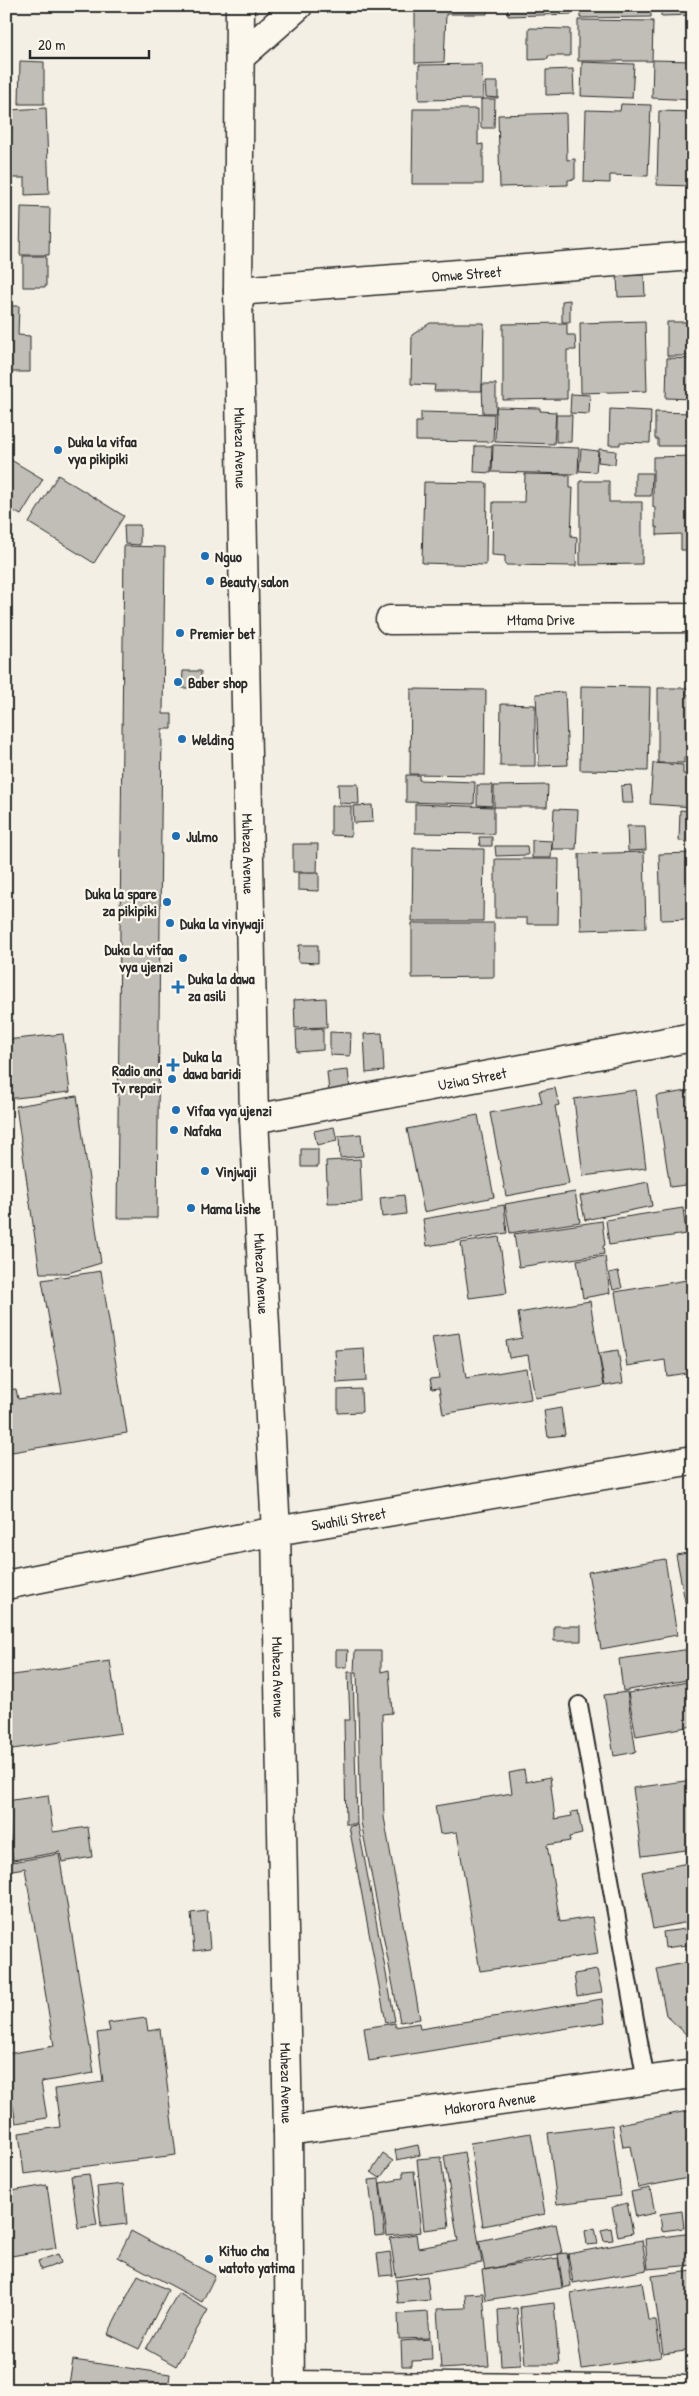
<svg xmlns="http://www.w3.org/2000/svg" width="699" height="2396" font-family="'Patrick Hand',sans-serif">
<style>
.building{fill:#c0beb6;stroke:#2b2b2b}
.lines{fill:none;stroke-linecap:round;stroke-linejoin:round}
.lane-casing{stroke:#2b2b2b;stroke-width:20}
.street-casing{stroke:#2b2b2b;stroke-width:31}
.secondary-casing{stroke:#2b2b2b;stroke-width:31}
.lane{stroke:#fbf7ec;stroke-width:16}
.street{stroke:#fbf7ec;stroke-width:28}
.secondary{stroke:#fbf7ec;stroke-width:28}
.poi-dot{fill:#1f6fb2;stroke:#fbf7ec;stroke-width:2}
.labels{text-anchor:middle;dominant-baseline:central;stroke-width:4.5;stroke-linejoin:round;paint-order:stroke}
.street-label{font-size:15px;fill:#2b2b2b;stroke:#fbf7ec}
.poi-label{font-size:15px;font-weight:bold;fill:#2b2b2b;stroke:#fbf7ec;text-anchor:start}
</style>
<rect width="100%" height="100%" fill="#f3efe4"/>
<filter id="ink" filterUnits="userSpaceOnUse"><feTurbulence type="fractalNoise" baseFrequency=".02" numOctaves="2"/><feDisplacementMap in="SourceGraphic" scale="10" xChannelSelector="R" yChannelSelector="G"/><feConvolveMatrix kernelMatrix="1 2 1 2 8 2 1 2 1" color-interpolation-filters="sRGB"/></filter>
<g filter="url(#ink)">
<path class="building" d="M415 6H487V14H446L444 62 415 63Z
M507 6H572V14L508 16Z
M580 6H651V17L580 18Z
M661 6H693V15L661 16Z
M578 20 653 21 652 61H578Z
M529 28 570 29V56H548V59L529 60Z
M653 60 693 61V100L652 98Z
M20 61 44 62V104H19Z
M582 62 634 64 632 98 581 96Z
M482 64 483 99 419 100V65Z
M573 69 574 94 546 95V70Z
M485 82H498V98L486 97Z
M481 99H495L494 128H481Z
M621 104 651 105 648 176 610 175V183L584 182 586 110 620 111Z
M46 108 49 194 25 195V178H11L9 130 12 129 11 123H9L8 110Z
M413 109H478V145L483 144V184H412Z
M659 111 693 112V186L657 185Z
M566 113 567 160 575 159V179L568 180V185L500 187 498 115Z
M21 207 50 208 49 255H20Z
M23 256H46V287H23Z
M644 275 645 296 618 297 617 276Z
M570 300V322H562V301Z
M6 306H19L18 335 30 336V372H6Z
M645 321 647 391 581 393 580 323Z
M667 322H693V356H667Z
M430 323H484L482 391H434L435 385 411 384 412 335Z
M567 323V335H575L576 350H567V399L503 400V324Z
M667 358 693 359V399L666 398Z
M482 384H496V413H483Z
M571 394 590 395 589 414 570 413Z
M496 407 540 408V411L556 412 554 444 495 442Z
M610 409 651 411 650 443 620 442V445H609Z
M421 412 494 414 493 442 416 441V422H421Z
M655 412 693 413V446H658V439H655Z
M556 415H572L571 442H556Z
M493 445 579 448 578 473 574 474 492 472Z
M475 446H492L491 473 474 472Z
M581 449 598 451 596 472 579 471Z
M599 449 616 451 615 464 598 462Z
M693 456V550H681V534L657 535V527H655V508L653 507V457Z
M6 457 43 479 21 515 6 507Z
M635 473H652L651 496H635Z
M525 474 570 475V488H573L571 536 577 537 576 566 505 565V556L492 555 493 502H524Z
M58 475 124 516 94 563 29 523Z
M580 481H609V502H642V564L580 565Z
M424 482 487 483 486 565 422 563Z
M124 525H140V545L125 544Z
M124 546 165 547 163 714H172V729H162L157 1218H117Z
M183 671H201L200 688H182Z
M581 686 650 687 648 771 580 770Z
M658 688H687V695H693V756L684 757V763H658Z
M411 689 486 690 485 775 410 774Z
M565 692 568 765 539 766 536 694Z
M501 704 535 705V766H500Z
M653 763 683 765V774H693V807L650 804Z
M406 775H419V780L475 782 474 804 406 802Z
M338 784H358L359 804 339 803Z
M477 785H493L492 806 477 805Z
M548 785 547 807H494V786Z
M631 785 633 803H622L621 786Z
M415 804 494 807V834L415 833Z
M372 805 373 822 354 823 353 806Z
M331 806H351V836L331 835Z
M554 809 578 810 576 849H552Z
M680 810 693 811V835H691L690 842 679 841Z
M627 826H645L646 850 628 851Z
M479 837H492V846H480Z
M532 840 552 841 551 858H532Z
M293 844H318L317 872H293Z
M495 846H527L528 855 496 856Z
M413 848 484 849 483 921H412Z
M644 852 646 928 581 930 579 854Z
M693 853V919L661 920 659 854Z
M495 859H559L558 924H527V918H495Z
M298 873H319V891L298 890Z
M412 923H494V977L412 978Z
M299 945H318V963L298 962Z
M326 998 327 1027 295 1028 294 1000Z
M323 1028V1050L297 1052 296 1030Z
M330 1032 351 1033 350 1056 330 1055Z
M382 1033 384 1071 366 1073 364 1034Z
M63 1034 70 1092 6 1099V1040Z
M348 1070 350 1090 329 1092 327 1072Z
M555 1088 559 1105 555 1106 569 1184 506 1196 490 1113 542 1103 539 1091Z
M636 1090 646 1168 583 1176 574 1099Z
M693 1090V1184L670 1187 656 1096Z
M77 1096 101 1263 68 1273H40L16 1106Z
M478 1115 494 1197 424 1212 407 1129Z
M334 1127 337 1141 317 1145 314 1131Z
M361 1134 363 1156 340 1158 339 1136Z
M301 1149H318V1167H301Z
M360 1159 362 1202 328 1203 326 1161Z
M648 1182 652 1206 585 1220 580 1196Z
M575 1192 580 1222 510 1233 505 1204Z
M404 1195 406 1214 382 1217 380 1198Z
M504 1205 507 1233 427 1246 423 1219Z
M683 1208 686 1234 609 1245 606 1220Z
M602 1221 605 1245 603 1246 604 1254 519 1267 514 1234Z
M499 1237 507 1293 469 1298 461 1243Z
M605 1256 610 1293 583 1298 577 1260Z
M101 1271 127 1433 6 1453V1390L16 1389 18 1399 62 1393 42 1280Z
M618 1271 622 1288 613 1290 609 1273Z
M687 1280 693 1316V1372L667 1376 665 1360 627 1366 615 1292Z
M590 1301 604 1386 535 1398 528 1355 509 1358 506 1341 522 1338 518 1313Z
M459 1333 466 1378 526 1368 531 1399 443 1414 439 1388 432 1389 430 1379 439 1378 432 1337Z
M364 1348 366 1381 337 1383 335 1350Z
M618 1350 623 1383 605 1386 599 1353Z
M361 1389 362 1412 338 1413V1390Z
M561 1408 565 1435 548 1437 544 1411Z
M693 1552V1637H692L676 1555Z
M665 1559 677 1635 601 1649 588 1572Z
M554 1626H581V1641H554Z
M691 1649 693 1679 623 1691 619 1659Z
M336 1650H348L347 1667H336Z
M355 1651H381V1672L389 1670 392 1713 382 1714 384 1817 420 2019 400 2022 361 1822 357 1672H354Z
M110 1661 121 1733 6 1750V1676Z
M348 1672H353L357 1824H346L344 1720H350Z
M693 1681V1726L636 1736 628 1693Z
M627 1692 636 1752 614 1756 604 1695Z
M687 1749H693V1766L688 1767Z
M524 1770 526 1782 550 1777 555 1819 572 1816 571 1812 578 1811 582 1834 569 1837 570 1841 547 1845 560 1922 592 1917 598 1954 480 1971 457 1832 440 1834 435 1806 512 1793 509 1773Z
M693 1780V1849L642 1856 633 1788Z
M48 1795 53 1832 88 1827 92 1857 62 1862 60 1852 13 1860 6 1801Z
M358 1825 395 2021 386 2023 349 1826Z
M59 1854 94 2073 41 2082 47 2118 16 2123 10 2090 6 2091V2054L54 2046 25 1868 6 1871V1863Z
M693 1862V1921L653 1929 642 1872Z
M207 1911 210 1949 194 1951 191 1913Z
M693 1928V1944L665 1948 663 1932Z
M693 1961V2038H690L666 2015 657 1969Z
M597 1970 602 1992 577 1996 574 1974Z
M602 1999 605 2022 369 2061 364 2028 395 2023V2027L419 2023 420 2029Z
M146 2018 148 2031 160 2029 176 2155 24 2174 19 2133 60 2127 55 2089 103 2082 97 2033 110 2031 108 2023Z
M693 2110V2177L638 2188 630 2146 623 2147 619 2124Z
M612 2125 621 2196 557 2204 548 2133Z
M531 2133 545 2214 483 2226 470 2143Z
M418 2145 420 2155 397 2160 395 2150Z
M464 2152 482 2263 396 2277 390 2238 416 2234 418 2248 458 2241 444 2156Z
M383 2154 393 2161 380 2178 371 2172Z
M441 2157 449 2227 424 2230 417 2159Z
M414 2171 421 2232 387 2236 380 2183 397 2180V2178L403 2177V2172Z
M89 2174 97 2225 78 2228 71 2176Z
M379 2179 385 2235 375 2236 369 2180Z
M123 2184 127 2224 101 2227 97 2187Z
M47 2185 56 2248 6 2257V2192Z
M650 2188 655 2213 636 2217 631 2192Z
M627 2203 633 2233 618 2236 612 2207Z
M682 2211 684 2228 662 2231 660 2214Z
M688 2212H693V2231H690Z
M556 2224 562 2253 485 2270 479 2241Z
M595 2228 598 2244 587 2245 585 2231Z
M611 2228 613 2240 604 2241 601 2230Z
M131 2231 215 2276 202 2302 118 2257Z
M693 2233V2265L648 2269 645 2239Z
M642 2240 647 2270 573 2283 568 2254Z
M390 2252 393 2275 380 2276 377 2254Z
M567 2253 571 2286 563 2288 558 2254Z
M58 2254 61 2263 41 2270 38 2261Z
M558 2258 562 2288 486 2300 482 2270Z
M693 2271V2350L663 2354 652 2276Z
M138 2275 168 2290 139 2349 108 2334Z
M427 2276 430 2300 398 2303 396 2280Z
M642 2282 648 2320H656L661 2357 582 2369 571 2293Z
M178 2293 208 2310 176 2366 146 2349Z
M483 2293 489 2366 441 2369 437 2309 466 2308 465 2294Z
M554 2303 559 2364H525L520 2307Z
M517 2308 521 2365 501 2366 498 2310Z
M428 2312 430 2338 399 2339 398 2314Z
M431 2339 432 2360 412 2361V2366H402L401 2341Z
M73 2360 170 2374 168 2390H68Z"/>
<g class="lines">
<g class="lane-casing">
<path id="lane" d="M579 1705 646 2081"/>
</g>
<g class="street-casing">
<g id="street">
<path d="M240 57 298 6"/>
<path id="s1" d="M238 291 693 256"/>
<path id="s2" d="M390 620 693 618"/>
<path id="s3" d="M254 1119 693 1037"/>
<path id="s4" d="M6 1585 276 1531 693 1460"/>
<path d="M290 2385 693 2390"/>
</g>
</g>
<g class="secondary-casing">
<g id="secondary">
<path id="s5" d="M240 6 238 291 254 1119 276 1531 288 2131 290 2390"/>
<path id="s6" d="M288 2131 693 2074"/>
</g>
</g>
<use href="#lane" class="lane"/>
<use href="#street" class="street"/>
<use href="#secondary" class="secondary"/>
</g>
</g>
<g class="poi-dot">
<circle cx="58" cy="450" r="5"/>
<circle cx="205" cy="556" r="5"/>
<circle cx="210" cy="581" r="5"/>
<circle cx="180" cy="633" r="5"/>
<circle cx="178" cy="682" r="5"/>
<circle cx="182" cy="739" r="5"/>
<circle cx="176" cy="836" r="5"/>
<circle cx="167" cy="902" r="5"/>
<circle cx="170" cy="923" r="5"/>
<circle cx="183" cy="958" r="5"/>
<path d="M175.5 979.5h5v5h5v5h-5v5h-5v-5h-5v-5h5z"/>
<path d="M170.5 1057.5h5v5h5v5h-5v5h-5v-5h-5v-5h5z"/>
<circle cx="172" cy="1079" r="5"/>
<circle cx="176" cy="1110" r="5"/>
<circle cx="174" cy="1130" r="5"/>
<circle cx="205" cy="1171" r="5"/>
<circle cx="191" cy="1208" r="5"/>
<circle cx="209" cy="2259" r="5"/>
</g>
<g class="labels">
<g class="street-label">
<text stroke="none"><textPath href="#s1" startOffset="229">Omwe Street</textPath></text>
<text stroke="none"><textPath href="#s5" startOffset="442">Muheza Avenue</textPath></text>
<text stroke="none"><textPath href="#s2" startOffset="151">Mtama Drive</textPath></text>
<text stroke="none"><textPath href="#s5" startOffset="848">Muheza Avenue</textPath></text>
<text stroke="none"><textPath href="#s3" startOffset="222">Uziwa Street</textPath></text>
<text stroke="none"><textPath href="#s5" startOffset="1268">Muheza Avenue</textPath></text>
<text stroke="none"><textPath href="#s4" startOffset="349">Swahili Street</textPath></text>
<text stroke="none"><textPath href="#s5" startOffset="1672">Muheza Avenue</textPath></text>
<text stroke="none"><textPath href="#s5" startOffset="2078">Muheza Avenue</textPath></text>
<text stroke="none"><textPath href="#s6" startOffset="204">Makorora Avenue</textPath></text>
</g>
<g class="poi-label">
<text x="68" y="441">Duka la vifaa<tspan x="68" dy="17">vya pikipiki</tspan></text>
<text x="215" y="556">Nguo</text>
<text x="220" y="581">Beauty salon</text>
<text x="190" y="633">Premier bet</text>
<text x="188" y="682">Baber shop</text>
<text x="192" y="739">Welding</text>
<text x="186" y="836">Julmo</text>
<text x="157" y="893" text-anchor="end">Duka la spare<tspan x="157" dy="17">za pikipiki</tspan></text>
<text x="180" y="923">Duka la vinywaji</text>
<text x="173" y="949" text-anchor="end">Duka la vifaa<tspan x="173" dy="17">vya ujenzi</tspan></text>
<text x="188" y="978">Duka la dawa<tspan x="188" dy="17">za asili</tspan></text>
<text x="183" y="1056">Duka la<tspan x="183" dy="17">dawa baridi</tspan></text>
<text x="162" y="1070" text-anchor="end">Radio and<tspan x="162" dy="17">Tv repair</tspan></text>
<text x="186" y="1110">Vifaa vya ujenzi</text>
<text x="184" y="1130">Nafaka</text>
<text x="215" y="1171">Vinjwaji</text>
<text x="201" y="1208">Mama lishe</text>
<text x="219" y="2250">Kituo cha<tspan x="219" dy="17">watoto yatima</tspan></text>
</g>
</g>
<rect width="699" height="2396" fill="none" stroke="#fbf7ec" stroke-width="25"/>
<rect x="12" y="12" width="674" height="2371" fill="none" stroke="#2b2b2b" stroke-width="2" filter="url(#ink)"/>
<path d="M30 50v8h119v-8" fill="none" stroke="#2b2b2b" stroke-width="2.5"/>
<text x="38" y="50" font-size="15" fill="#2b2b2b" stroke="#fbf7ec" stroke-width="4" paint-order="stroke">20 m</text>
</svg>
